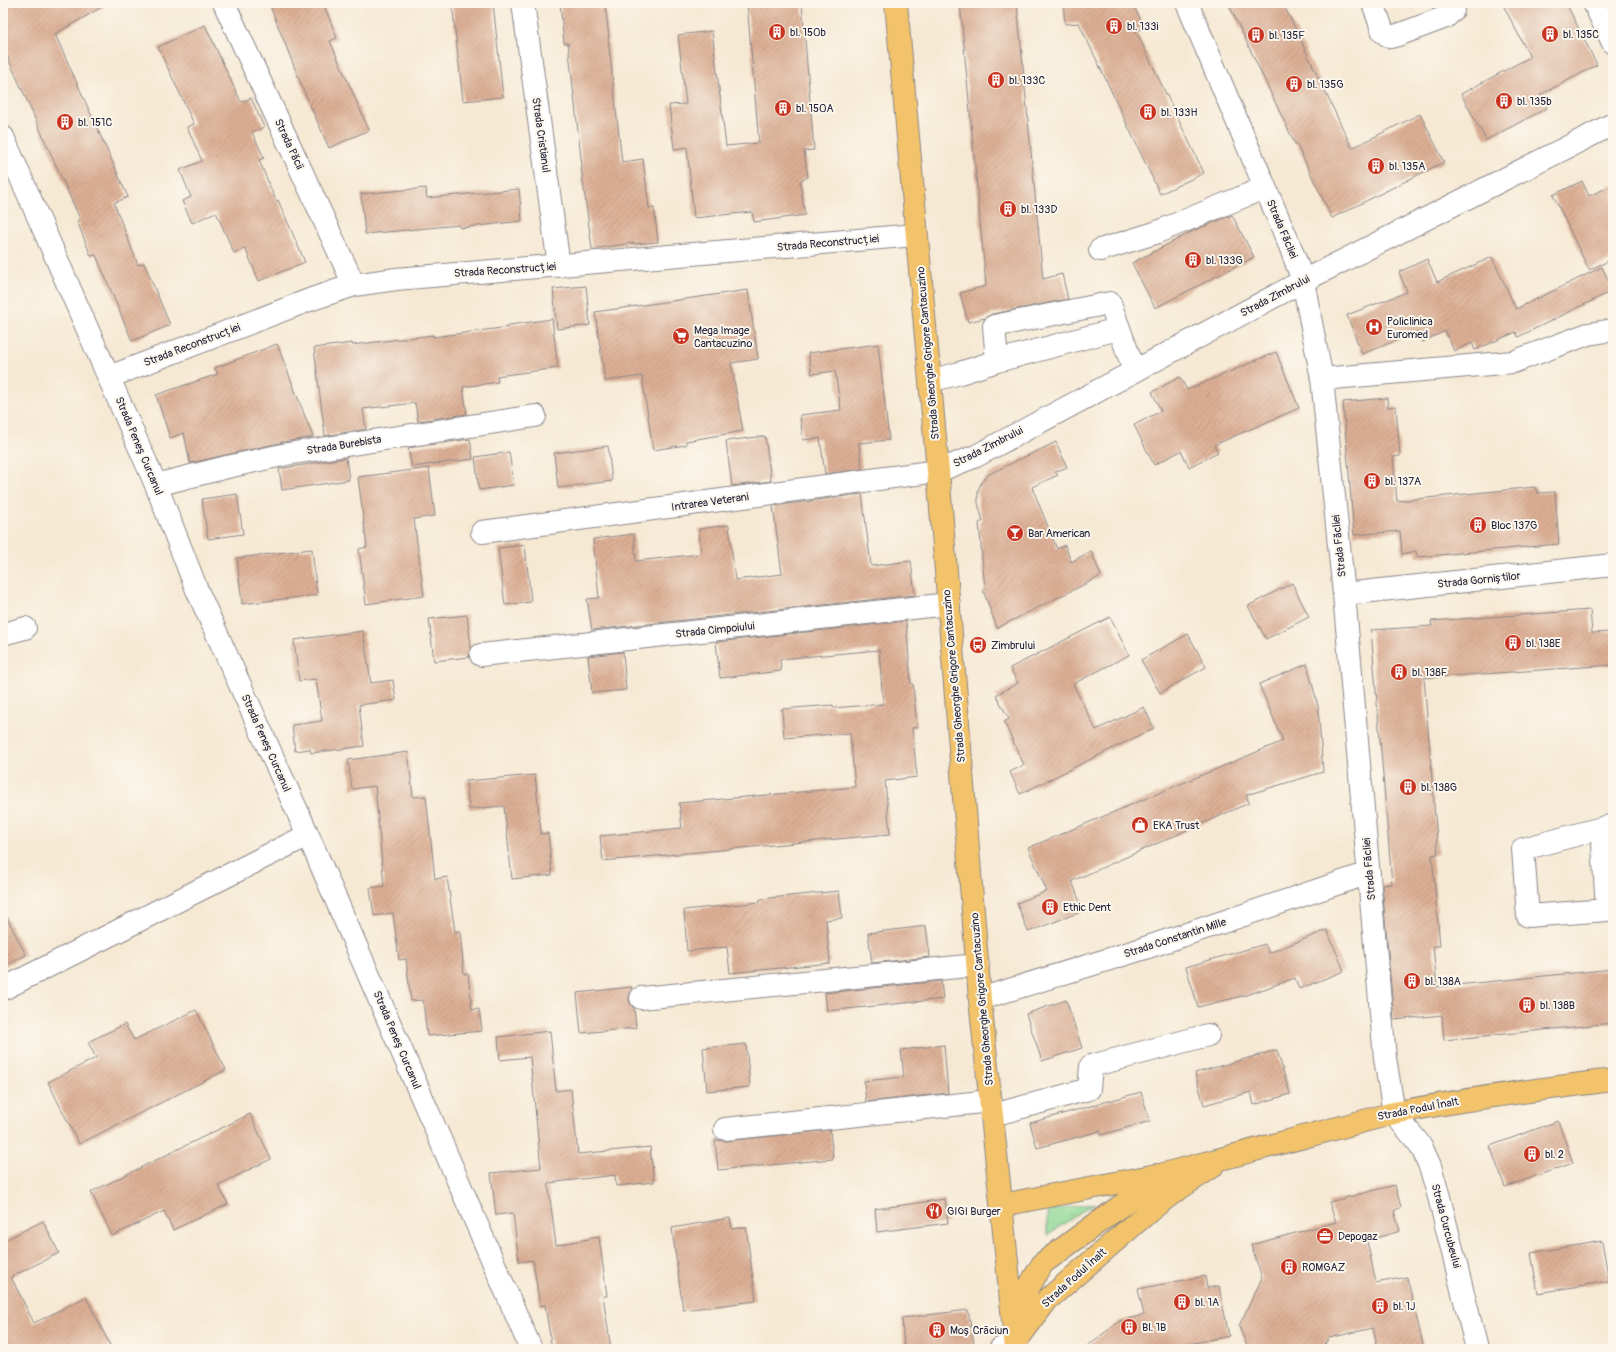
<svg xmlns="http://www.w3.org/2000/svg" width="1616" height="1352" font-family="Pangolin,sans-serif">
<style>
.grass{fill:url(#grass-tufts);stroke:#587d68}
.building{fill:url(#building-hatch)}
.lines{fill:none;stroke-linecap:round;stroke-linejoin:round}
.minor-casing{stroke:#8c8688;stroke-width:24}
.major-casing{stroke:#8c8688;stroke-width:24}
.minor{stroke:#fff;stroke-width:22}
.major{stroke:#f2c36a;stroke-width:22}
.labels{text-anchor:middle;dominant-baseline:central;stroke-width:4;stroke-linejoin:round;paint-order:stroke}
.poi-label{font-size:11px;fill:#22223b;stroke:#fbf7ec;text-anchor:start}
.street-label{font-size:11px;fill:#22223b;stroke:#fbf7ec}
</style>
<defs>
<pattern id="grass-tufts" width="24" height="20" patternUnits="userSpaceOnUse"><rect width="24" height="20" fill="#8ed894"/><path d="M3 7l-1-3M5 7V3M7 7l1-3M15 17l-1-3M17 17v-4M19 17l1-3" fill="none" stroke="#7ab980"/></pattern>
<pattern id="building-hatch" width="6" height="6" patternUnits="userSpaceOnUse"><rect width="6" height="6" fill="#dcaf94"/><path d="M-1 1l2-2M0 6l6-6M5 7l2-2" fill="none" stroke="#bc9680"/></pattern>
</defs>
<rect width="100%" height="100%" fill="#fbf7ec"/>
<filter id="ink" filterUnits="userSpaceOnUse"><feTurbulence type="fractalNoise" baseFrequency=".025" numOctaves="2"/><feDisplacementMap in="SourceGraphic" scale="8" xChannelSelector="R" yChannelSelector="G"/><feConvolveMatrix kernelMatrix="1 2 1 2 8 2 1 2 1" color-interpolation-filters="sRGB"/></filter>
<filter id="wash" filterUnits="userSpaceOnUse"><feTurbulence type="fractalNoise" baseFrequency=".012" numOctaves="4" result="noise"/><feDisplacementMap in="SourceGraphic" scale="16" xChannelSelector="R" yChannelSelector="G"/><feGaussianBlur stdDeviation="0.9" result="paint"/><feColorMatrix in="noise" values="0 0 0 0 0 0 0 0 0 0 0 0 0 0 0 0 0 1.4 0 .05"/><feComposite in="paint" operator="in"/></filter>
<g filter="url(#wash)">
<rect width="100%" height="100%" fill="#f6e9d4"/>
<path class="grass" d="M1095 1203 1047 1235V1211Z"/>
<g id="blocks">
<path class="building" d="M3 3H109L55 34 128 197 114 203 138 265 144 263 170 325 132 341 96 255 91 256 77 221 80 219 3 47Z
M269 3H323L337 38 330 41 369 130 329 148 301 84Z
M452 3H493L503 97 463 101Z
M560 3H605L609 38H608L622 162 643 159 649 208H654L658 242 634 244V243L592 249 581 167 582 166 568 43H564Z
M747 3H802L814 150 804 151 808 177 800 181 805 215 754 222 752 212 694 218 687 147 674 149 669 105 686 104 678 35 712 31 726 146 759 143Z
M960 3H1017L1043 279 1062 274 1068 299 992 314 985 318 968 322 960 293 986 286Z
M1063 3H1132L1145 28 1136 31 1204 173 1160 194 1079 23 1065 24Z
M1228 3H1283L1352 148 1420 114 1444 162 1332 218 1296 143 1295 144Z
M1502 3H1566L1597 65 1540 95 1547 108 1486 140 1461 94 1530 57Z
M205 25 241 102 251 98 264 127 252 132 264 158 259 160 276 201 278 200 305 262 259 281 245 248 234 253 216 212 192 223 182 201 191 197 180 170 202 161 187 127 194 124 158 47Z
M1582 181 1589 196 1613 185V259L1589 270 1553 195Z
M426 188 427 198 519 189 522 221 460 228 459 225 365 234 361 194Z
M1232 215 1254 257 1155 308 1132 263 1195 230Z
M1492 257 1516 309 1602 267 1610 284V292L1518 337 1516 332 1475 350 1472 343 1454 351 1445 331 1422 342 1418 332 1362 354 1347 315 1407 292 1399 272 1427 259 1437 282Z
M586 286 590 325 557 329 553 289Z
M748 290 758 359 731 363 743 431 686 441V445L653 450 642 376 605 381 595 312Z
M552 319 558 368 497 376 498 382 463 387 467 414 418 421 415 403 363 409 366 429 325 436 314 348 352 343V345L433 335V337L509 327V325Z
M277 344 313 437 284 442 190 463 184 433 170 438 156 395 218 374 215 368Z
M878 344 889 440 859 443 862 469 825 474 820 438 803 440 800 415 841 410 835 371 812 374 808 353Z
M1276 352 1299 408 1214 445 1218 452 1189 467 1181 451 1154 465 1134 425 1161 411 1152 392 1180 377 1187 390Z
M1387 398 1388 407 1396 406 1400 456 1393 457 1397 501 1535 487 1537 493 1555 492 1559 544 1417 557 1416 551 1402 554 1400 531 1354 535 1343 402Z
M765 436 771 481 732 486 726 441Z
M470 439 473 459 412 467 408 448Z
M1056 442 1067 467 1055 472 1058 475 1032 487 1057 549 1065 545 1071 562 1091 551 1101 576 997 628 983 590 985 589 979 523 983 521 978 503V490L981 483 989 474Z
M608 446 612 481 558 488 554 453Z
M509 452 514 485 479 490 475 457Z
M346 458 349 480 282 490 279 469Z
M429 468 435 516 414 519 424 596 366 604 359 549 367 547 358 477Z
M237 494 243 534 208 539 202 499Z
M862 494 871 566 911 561 915 595 592 630 587 599 599 598 593 539 634 534 636 561 701 554 699 529 729 525 735 580 782 574 773 506Z
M525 545 531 602 505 605 498 548Z
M312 549 317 595 242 604 237 558Z
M1292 583 1309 617 1266 639 1248 606Z
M1590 610 1592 633 1613 632V665L1424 678 1438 854 1432 855 1440 946H1433L1437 987 1613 969V1023L1444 1040 1442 1015 1394 1020 1382 885 1392 884 1371 630 1432 626 1431 621Z
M467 615 471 648 469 657 434 661 429 619Z
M1110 617 1129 655 1073 684 1096 730 1144 707 1154 728 1020 794 1010 772 1024 765 1004 722 1009 719 996 695 1018 683 1010 668Z
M906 621 911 684H913L917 727 912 728 917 777 885 781 890 834 603 861 600 836 682 828 679 803 855 787 850 733 784 738 782 709 833 705V708L883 704 879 650 780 659 781 671 720 678 716 642Z
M363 631 371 683 393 680 396 700 359 705 364 746 311 753 310 749 295 751 292 725 322 721 316 679 299 681 294 640Z
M1188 634 1206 667 1160 693 1141 660Z
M623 652 626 690 592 693 588 656Z
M1307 664 1318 706 1323 772 1246 795 1249 803 1072 881 1083 911 1028 932 1017 903 1047 891 1028 848 1283 741 1259 684Z
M408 752 413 797 426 796 435 879 447 877 455 932 460 931 464 974H468L472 1010 479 1009 482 1031 427 1036 423 1000 411 1001 406 959 399 960 393 913 374 916 370 888 384 886 375 786 352 789 348 760Z
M535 775 541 834 548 833 552 875 512 879 504 806 469 809 466 781Z
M839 891 842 918 826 920 830 963 730 973 727 947 687 951 684 910 761 902 760 899Z
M3 910 26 955 3 967Z
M926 926 930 957 872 963 868 933Z
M1327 930 1344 971 1299 989 1295 978 1250 994 1198 1007 1186 967 1265 944 1269 953Z
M941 981 943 999 827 1011 825 993Z
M632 987 629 999 631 1005 634 1008 636 1028 581 1033 577 993Z
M1066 1000 1082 1048 1042 1061 1026 1014Z
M196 1010 226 1070 79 1144 48 1082 96 1058 88 1042 125 1024 134 1040Z
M550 1031 556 1091 571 1089 578 1154 650 1147 654 1182 616 1186 615 1175 548 1183 556 1245 599 1237 607 1296H603L611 1349H552L545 1305 540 1306 533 1260 519 1262 513 1213 496 1215 491 1173 541 1168 530 1057 500 1060 498 1037Z
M746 1044 750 1087 707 1091 703 1048Z
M944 1045 948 1093 866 1102 864 1081 904 1077 901 1050Z
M1277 1050 1290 1094 1254 1105 1251 1092 1204 1105 1195 1073Z
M1141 1092 1150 1121 1101 1135 1100 1131 1037 1148 1030 1123Z
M250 1114 271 1159 218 1185 228 1204 173 1230 164 1211 112 1236 91 1192Z
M1558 1121 1573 1163 1505 1187 1490 1146Z
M830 1130 833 1159 718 1170 715 1140 726 1141Z
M1395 1185 1401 1207 1394 1211 1400 1231 1367 1241 1376 1283 1407 1277 1424 1349H1378L1373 1328 1329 1338 1322 1349H1248L1239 1326 1262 1278 1251 1245 1336 1222 1329 1202Z
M945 1199 948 1223 877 1232 875 1209Z
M730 1218 732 1229 746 1227 756 1301 683 1310 672 1228Z
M43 1221 59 1253 11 1277 34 1323 86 1297 112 1349H3V1241Z
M1602 1241 1609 1281 1538 1293 1531 1253Z
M1205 1276 1207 1288 1219 1286 1229 1336 1165 1349H1083L1120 1321 1144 1315 1138 1289Z
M968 1310 975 1349H904L902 1318Z"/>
</g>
</g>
<g filter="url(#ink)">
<use href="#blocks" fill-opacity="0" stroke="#8c8688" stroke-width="1"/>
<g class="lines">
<g class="minor-casing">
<path id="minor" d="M224 3 354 285
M523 3 559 266
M1187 3 1290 246 1303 281 1322 379 1344 594 1385 1058 1394 1113 1421 1146 1430 1166 1439 1197 1477 1349
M1373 3 1383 32 1390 37 1398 35 1446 17 1453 10V3
M1594 3 1613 43
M3 137 156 485 197 590 308 835 531 1349
M1100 250 1155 233 1264 188
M997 361 994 326 1110 303 1134 370
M109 377 312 299 354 285 396 279 916 235
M1322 379 1513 362 1588 334 1613 330
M930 381 960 373 997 361 1118 329
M156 485 227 467 287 454 535 416
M482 532 938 471 976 456 1303 281 1613 124
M1344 594 1613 565
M3 634 25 628
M481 655 949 604
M1602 828 1607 910 1528 916 1523 849 1602 828 1613 825
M3 989 308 835
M641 998 978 965
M980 999 1142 949 1369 873
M993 1115 1089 1089 1091 1066 1208 1035
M725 1129 991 1101
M1000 1349 1016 1342"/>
</g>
<g class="major-casing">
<path id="major" d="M896 3 938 471 980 999 1016 1349
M1002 1205 1157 1175
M1020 1321 1027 1290 1043 1263 1164 1174 1394 1113C1466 1099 1540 1089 1613 1080
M1020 1336 1047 1300 1153 1208 1177 1190 1212 1167"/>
</g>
<use href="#minor" class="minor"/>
<use href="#major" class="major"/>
</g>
</g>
<defs>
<g id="building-disc" transform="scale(0.9)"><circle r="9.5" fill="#c8321e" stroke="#fbf7ec"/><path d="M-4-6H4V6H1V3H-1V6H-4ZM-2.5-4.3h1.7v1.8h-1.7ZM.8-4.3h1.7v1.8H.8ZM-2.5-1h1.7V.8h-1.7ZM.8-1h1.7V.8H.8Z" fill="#fff"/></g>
<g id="hospital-disc" transform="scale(0.9)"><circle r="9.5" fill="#c8321e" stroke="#fbf7ec"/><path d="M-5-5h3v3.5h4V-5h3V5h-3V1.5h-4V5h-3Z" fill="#fff"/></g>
<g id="supermarket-disc" transform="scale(0.9)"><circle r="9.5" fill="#c8321e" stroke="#fbf7ec"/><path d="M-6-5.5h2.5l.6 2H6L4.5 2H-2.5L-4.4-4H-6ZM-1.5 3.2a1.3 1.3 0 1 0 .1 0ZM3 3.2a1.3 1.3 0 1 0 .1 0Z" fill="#fff"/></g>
<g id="bar-disc" transform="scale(0.9)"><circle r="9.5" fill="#c8321e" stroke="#fbf7ec"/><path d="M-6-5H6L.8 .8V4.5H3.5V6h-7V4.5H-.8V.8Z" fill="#fff"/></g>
<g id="bus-disc" transform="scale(0.9)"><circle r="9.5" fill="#c8321e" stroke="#fbf7ec"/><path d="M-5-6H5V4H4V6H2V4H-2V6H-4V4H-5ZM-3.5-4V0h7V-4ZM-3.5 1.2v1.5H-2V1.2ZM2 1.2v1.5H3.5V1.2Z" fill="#fff"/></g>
<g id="shop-disc" transform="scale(0.9)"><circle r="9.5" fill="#c8321e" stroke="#fbf7ec"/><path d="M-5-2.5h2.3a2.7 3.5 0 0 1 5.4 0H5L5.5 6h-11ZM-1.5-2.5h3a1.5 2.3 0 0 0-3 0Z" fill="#fff"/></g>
<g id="restaurant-disc" transform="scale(0.9)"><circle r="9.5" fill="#c8321e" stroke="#fbf7ec"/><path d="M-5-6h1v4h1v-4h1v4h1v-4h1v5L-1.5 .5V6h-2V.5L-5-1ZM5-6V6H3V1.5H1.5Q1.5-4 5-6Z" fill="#fff"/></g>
<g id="office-disc" transform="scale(0.9)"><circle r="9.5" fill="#c8321e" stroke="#fbf7ec"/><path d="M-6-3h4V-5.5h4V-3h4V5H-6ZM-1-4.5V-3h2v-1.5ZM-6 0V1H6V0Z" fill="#fff"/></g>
</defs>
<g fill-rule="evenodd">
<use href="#building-disc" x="1114" y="26"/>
<use href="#building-disc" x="777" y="32"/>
<use href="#building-disc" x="1550" y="34"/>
<use href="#building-disc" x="1256" y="35"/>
<use href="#building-disc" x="996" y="80"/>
<use href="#building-disc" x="1294" y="84"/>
<use href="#building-disc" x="1504" y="101"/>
<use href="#building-disc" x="783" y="108"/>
<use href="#building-disc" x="1148" y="112"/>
<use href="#building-disc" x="65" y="122"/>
<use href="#building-disc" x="1376" y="166"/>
<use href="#building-disc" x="1008" y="209"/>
<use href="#building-disc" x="1193" y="260"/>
<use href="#hospital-disc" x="1374" y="327"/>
<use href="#supermarket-disc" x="681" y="336"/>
<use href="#building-disc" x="1372" y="481"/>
<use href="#building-disc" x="1478" y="525"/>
<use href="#bar-disc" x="1015" y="533"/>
<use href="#building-disc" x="1513" y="643"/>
<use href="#bus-disc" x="978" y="645"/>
<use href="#building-disc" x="1399" y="672"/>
<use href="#building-disc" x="1408" y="787"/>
<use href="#shop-disc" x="1140" y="825"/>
<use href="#building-disc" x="1050" y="907"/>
<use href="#building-disc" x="1412" y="981"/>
<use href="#building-disc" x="1527" y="1005"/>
<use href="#building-disc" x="1532" y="1154"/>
<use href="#restaurant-disc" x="934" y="1211"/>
<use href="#office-disc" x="1325" y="1236"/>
<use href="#building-disc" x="1289" y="1267"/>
<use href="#building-disc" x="1182" y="1302"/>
<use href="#building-disc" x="1380" y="1306"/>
<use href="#building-disc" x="1129" y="1327"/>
<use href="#building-disc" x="937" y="1330"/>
</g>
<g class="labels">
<g class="poi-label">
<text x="1127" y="26">bl. 133i</text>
<text x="790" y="32">bl. 150b</text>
<text x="1563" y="34">bl. 135C</text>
<text x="1269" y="35">bl. 135F</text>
<text x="1009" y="80">bl. 133C</text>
<text x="1307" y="84">bl. 135G</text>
<text x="1517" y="101">bl. 135b</text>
<text x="796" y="108">bl. 150A</text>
<text x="1161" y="112">bl. 133H</text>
<text x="78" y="122">bl. 151C</text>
<text x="1389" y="166">bl. 135A</text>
<text x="1021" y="209">bl. 133D</text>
<text x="1206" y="260">bl. 133G</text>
<text x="1387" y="321">Policlinica<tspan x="1387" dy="13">Euromed</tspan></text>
<text x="694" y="330">Mega Image<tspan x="694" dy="13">Cantacuzino</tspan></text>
<text x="1385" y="481">bl. 137A</text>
<text x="1491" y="525">Bloc 137G</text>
<text x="1028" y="533">Bar American</text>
<text x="1526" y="643">bl. 138E</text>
<text x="991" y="645">Zimbrului</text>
<text x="1412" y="672">bl. 138F</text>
<text x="1421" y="787">bl. 138G</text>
<text x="1153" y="825">EKA Trust</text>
<text x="1063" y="907">Ethic Dent</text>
<text x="1425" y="981">bl. 138A</text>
<text x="1540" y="1005">bl. 138B</text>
<text x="1545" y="1154">bl. 2</text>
<text x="947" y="1211">GIGI Burger</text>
<text x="1338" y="1236">Depogaz</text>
<text x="1302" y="1267">ROMGAZ</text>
<text x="1195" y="1302">bl. 1A</text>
<text x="1393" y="1306">bl. 1J</text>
<text x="1142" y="1327">Bl. 1B</text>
<text x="950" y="1330">Moș Crăciun</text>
</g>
<g class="street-label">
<text transform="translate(541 135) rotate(82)">Strada Cristianul</text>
<text transform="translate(289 144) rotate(65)">Strada Păcii</text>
<text transform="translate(1282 229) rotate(67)">Strada Făcliei</text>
<text transform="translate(828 243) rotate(-5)">Strada Reconstrucției</text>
<text transform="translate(505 270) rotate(-4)">Strada Reconstrucției</text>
<text transform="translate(1275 296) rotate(-28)">Strada Zimbrului</text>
<text transform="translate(192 345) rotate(-21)">Strada Reconstrucției</text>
<text transform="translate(928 353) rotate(-95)">Strada Gheorghe Grigore Cantacuzino</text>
<text transform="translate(344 445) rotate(-9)">Strada Burebista</text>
<text transform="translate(139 446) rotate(67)">Strada Peneș Curcanul</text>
<text transform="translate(988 447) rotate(-27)">Strada Zimbrului</text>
<text transform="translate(710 502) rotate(-8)">Intrarea Veterani</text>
<text transform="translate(1339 546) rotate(-96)">Strada Făcliei</text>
<text transform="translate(1479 580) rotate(-6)">Strada Gorniștilor</text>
<text transform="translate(715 630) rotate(-6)">Strada Cimpoiului</text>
<text transform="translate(954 676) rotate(-95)">Strada Gheorghe Grigore Cantacuzino</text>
<text transform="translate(266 743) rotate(66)">Strada Peneș Curcanul</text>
<text transform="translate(1369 869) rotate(-95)">Strada Făcliei</text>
<text transform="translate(1175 938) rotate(-18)">Strada Constantin Mille</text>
<text transform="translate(982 999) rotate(-95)">Strada Gheorghe Grigore Cantacuzino</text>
<text transform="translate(397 1040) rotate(67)">Strada Peneș Curcanul</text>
<text transform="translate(1418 1109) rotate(-11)">Strada Podul Înalt</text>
<text transform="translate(1446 1226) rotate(75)">Strada Curcubeului</text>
<text transform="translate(1074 1278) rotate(-42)">Strada Podul Înalt</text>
</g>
</g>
<rect width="1616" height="1352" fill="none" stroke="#fbf7ec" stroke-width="16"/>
</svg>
